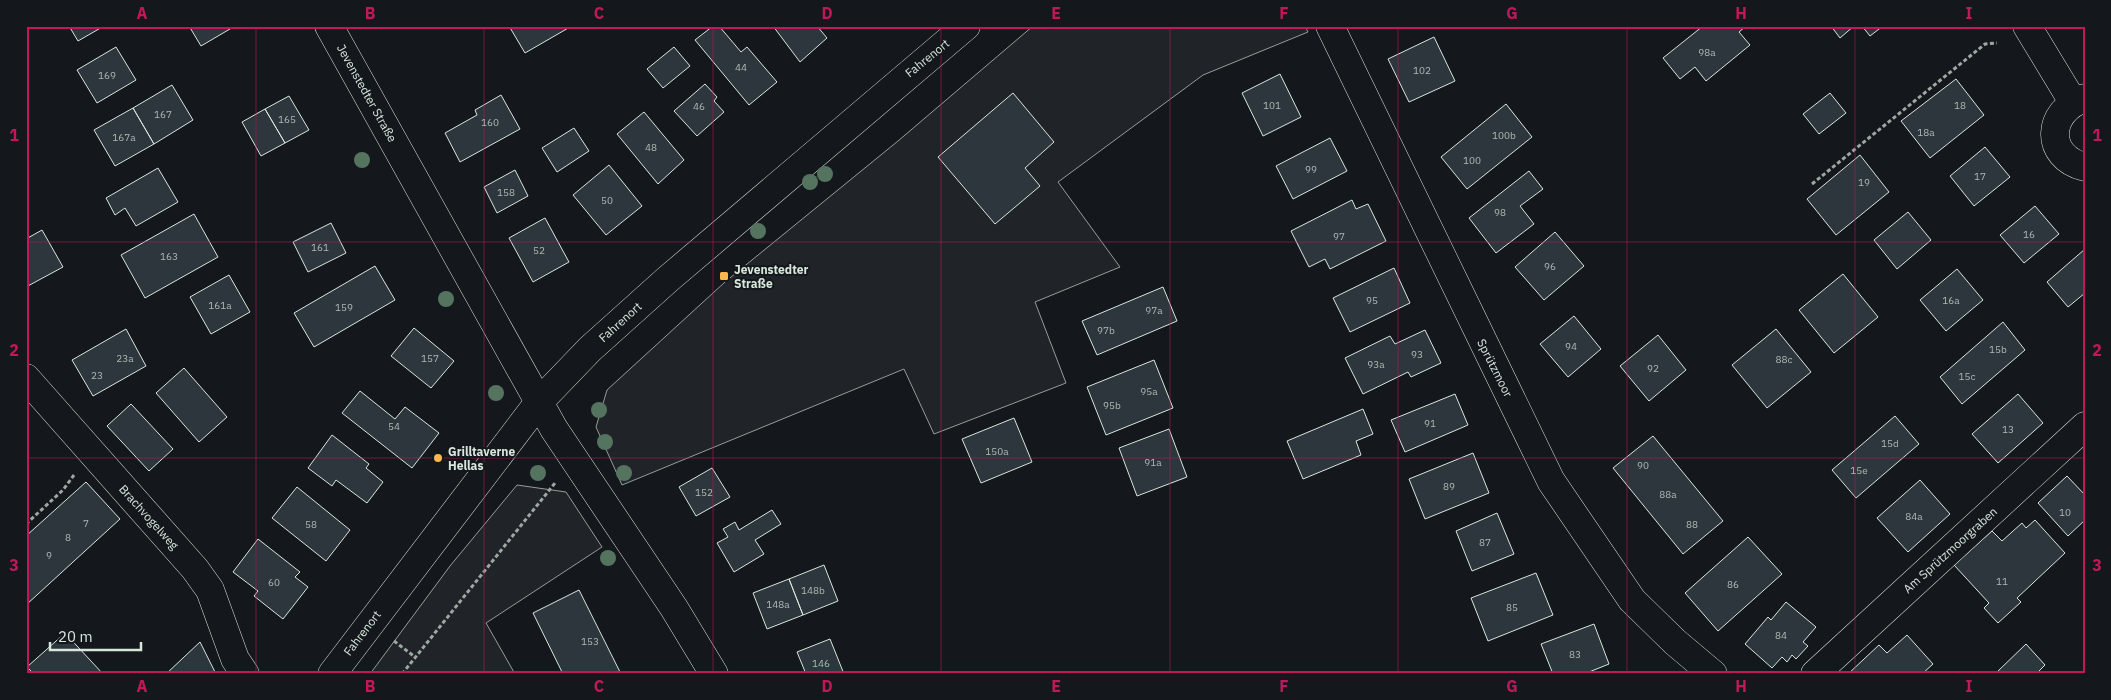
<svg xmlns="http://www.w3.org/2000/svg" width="2111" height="700" font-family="'IBM Plex Sans',sans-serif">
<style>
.green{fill:#202428;stroke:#939e99}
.building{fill:#2c363c;stroke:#d8e6dc}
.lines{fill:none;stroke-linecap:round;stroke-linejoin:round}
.minor-casing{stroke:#d8e6dc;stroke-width:29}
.path{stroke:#9da8a2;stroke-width:3;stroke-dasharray:4 2.5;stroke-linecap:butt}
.minor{stroke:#14181c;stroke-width:28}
.tree{fill:#55745f}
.grid{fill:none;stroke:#c2185b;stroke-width:1;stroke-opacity:0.55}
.poi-dot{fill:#ffb74d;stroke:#14181c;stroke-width:2}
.labels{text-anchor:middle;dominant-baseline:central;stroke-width:4;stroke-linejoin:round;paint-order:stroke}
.number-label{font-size:10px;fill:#adbab4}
.street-label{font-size:12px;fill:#d8e6dc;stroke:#14181c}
.poi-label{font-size:12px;font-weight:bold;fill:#d8e6dc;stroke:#14181c;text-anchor:start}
.neatline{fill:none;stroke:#c2185b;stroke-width:2}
.grid-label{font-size:16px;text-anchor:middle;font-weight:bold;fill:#c2185b}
</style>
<rect width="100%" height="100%" fill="#14181c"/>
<path class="green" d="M1033 26H1305L1308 32 1203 75 1058 182 1120 267 1035 302 1066 383 934 434 904 369 622 485 596 427 607 390 725 282 898 141Z
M517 485 566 492 602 547 486 623 515 674H370L450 566Z"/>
<path class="building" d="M69 26H104L78 41Z
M189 26H235L201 46Z
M509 26H570V27L525 53Z
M713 26H719L741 52 747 47 777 82 749 105 695 40Z
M773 26H817L827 38 800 62Z
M1703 26H1746L1739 32 1750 45 1706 81 1695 67 1680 79 1663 58Z
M1831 26H1854L1840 38Z
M1862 26H1883L1870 36Z
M1434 37 1455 81 1409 102 1388 59Z
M116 47 136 80 97 103 77 70Z
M674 47 690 66 663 88 647 69Z
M1280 74 1301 117 1263 136 1242 93Z
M1956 79 1984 115 1930 158 1901 121Z
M705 84 717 97 714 101 724 112 697 136 674 111Z
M172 85 193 120 154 144 133 108Z
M1013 93 1054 142 1025 168 1040 186 995 224 938 157Z
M1830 93 1846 113 1819 134 1803 114Z
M501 95 520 129 460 162 445 133 477 115 475 110Z
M289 96 309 130 285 143 265 109Z
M1506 104 1532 137 1467 189 1441 157Z
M133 108 154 144 115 166 94 130Z
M265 109 285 143 261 156 242 122Z
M644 112 684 160 658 184 617 134Z
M574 128 589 151 557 172 542 148Z
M1330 138 1347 171 1293 199 1276 166Z
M1985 147 2010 177 1974 206 1950 176Z
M1860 155 1889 192 1836 235 1807 199Z
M609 165 642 206 606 235 573 195Z
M158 168 178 202 136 226 125 208 115 215 106 198Z
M515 170 528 196 497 213 484 187Z
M1529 171 1543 189 1520 206 1534 224 1496 253 1469 218Z
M1352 200 1356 209 1368 204 1386 241 1330 269 1325 259 1309 267 1291 231Z
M2035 206 2059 234 2024 263 2000 235Z
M1908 212 1931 240 1897 269 1874 240Z
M194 214 218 257 145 298 121 255Z
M545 218 569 262 533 282 509 238Z
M331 223 346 253 308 272 293 242Z
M42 230 63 267 26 287V239Z
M1555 232 1584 266 1544 300 1515 267Z
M2085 249V293L2068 307 2047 282Z
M375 266 395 300 314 347 294 313Z
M1394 268 1410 303 1350 332 1333 298Z
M1957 269 1983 300 1946 331 1920 300Z
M1843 274 1878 317 1834 353 1799 310Z
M229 275 250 312 211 334 190 297Z
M1163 287 1177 321 1097 355 1082 321Z
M1574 316 1601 349 1568 377 1540 344Z
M2003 322 2025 350 1962 404 1940 377Z
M414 328 454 361 431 388 391 356Z
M126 329 146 366 93 396 72 360Z
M1776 329 1811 372 1767 408 1732 365Z
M1425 330 1441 363 1411 377 1408 372 1363 394 1345 358 1390 336 1395 344Z
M1658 335 1686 370 1649 401 1620 366Z
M1154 360 1173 408 1106 435 1087 387Z
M184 368 227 417 199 442 156 393Z
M360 391 395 419 405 407 439 433 412 468 342 413Z
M1455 394 1468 425 1405 452 1391 420Z
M2018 394 2043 423 1998 463 1972 434Z
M131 404 173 449 149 471 107 426Z
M1363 409 1373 434 1356 441 1361 455 1303 479 1287 441Z
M1895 416 1919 444 1856 498 1832 470Z
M1014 418 1032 462 981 483 962 439Z
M1169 429 1187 477 1137 496 1119 448Z
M332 435 369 464 366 468 383 482 367 503 336 480 332 486 308 468Z
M1653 436 1723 521 1683 554 1613 468Z
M1473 453 1489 493 1425 519 1409 479Z
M712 468 730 497 696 516 679 487Z
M2067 476 2085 495V520L2068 536 2038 503Z
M1920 480 1950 514 1908 552 1877 518Z
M86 482 120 519 26 605V536Z
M297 487 350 530 326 561 272 518Z
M772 510 781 524 755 540 764 554 734 572 717 543 728 537 723 529 735 522 739 530Z
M1497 513 1514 554 1472 571 1456 531Z
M2035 520 2065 553 2017 598 2021 602 1998 623 1984 608 1989 603 1954 565 1992 531 2002 541 2022 523 2026 528Z
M1748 537 1782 574 1718 631 1685 593Z
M258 539 300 572 295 577 308 587 283 619 254 596 258 591 233 572Z
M824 565 838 601 803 615 789 579Z
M1536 573 1553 615 1488 641 1471 598Z
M789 579 803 615 767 629 753 593Z
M579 590 621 674H563L533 613Z
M1786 602 1816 627 1803 642 1808 646 1796 659 1792 655 1787 662 1782 657 1772 668 1745 644 1768 617 1771 620Z
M1594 624 1609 664 1584 674H1553L1541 644Z
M65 633 103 674H34L27 667Z
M1907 635 1933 664 1922 674H1848L1879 645 1887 653Z
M830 639 844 674H806L797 652Z
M200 642 216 674H166Z
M2026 644 2045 665 2036 674H1998L1997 672Z"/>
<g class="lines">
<g class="minor-casing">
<path id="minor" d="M329 26 554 429 674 608 714 674
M1330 26 1551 481 1632 600 1675 642 1713 674
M2027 26 2073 102
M2085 98C2046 111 2044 157 2085 167
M26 378 195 569 210 590 235 659 245 674
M332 674 539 402 590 349 668 279 966 26
M1815 674 2085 426"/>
</g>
<path class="path" d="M1812 184 1985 44 1997 43
M26 524 63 490 74 475
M394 641 415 657
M402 674 555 483"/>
<use href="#minor" class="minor"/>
</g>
<g class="tree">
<circle cx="362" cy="160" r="8"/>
<circle cx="825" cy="174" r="8"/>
<circle cx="810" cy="182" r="8"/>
<circle cx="758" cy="231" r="8"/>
<circle cx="446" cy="299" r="8"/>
<circle cx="496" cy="393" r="8"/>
<circle cx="599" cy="410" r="8"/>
<circle cx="605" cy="442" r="8"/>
<circle cx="538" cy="473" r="8"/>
<circle cx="624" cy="473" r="8"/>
<circle cx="608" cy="558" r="8"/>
</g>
<path class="grid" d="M256 26V674M484 26V674M713 26V674M941 26V674M1170 26V674M1398 26V674M1627 26V674M1855 26V674M26 242H2085M26 458H2085"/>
<g class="poi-dot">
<rect x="719" y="271" width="10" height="10" rx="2.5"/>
<circle cx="438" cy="458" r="5"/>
</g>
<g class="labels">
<g class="number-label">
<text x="1707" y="52">98a</text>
<text x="741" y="67">44</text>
<text x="1422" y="70">102</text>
<text x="107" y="75">169</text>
<text x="1272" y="105">101</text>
<text x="1960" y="105">18</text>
<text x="699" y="106">46</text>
<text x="163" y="114">167</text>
<text x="287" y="119">165</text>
<text x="490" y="122">160</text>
<text x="1926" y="132">18a</text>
<text x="1504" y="135">100b</text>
<text x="124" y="137">167a</text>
<text x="651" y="147">48</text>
<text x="1472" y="160">100</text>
<text x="1311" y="169">99</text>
<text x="1980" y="176">17</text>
<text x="1864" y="182">19</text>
<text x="506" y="192">158</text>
<text x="607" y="200">50</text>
<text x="1500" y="212">98</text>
<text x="2029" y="234">16</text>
<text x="1339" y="236">97</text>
<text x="320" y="247">161</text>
<text x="539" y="250">52</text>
<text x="169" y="256">163</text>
<text x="1550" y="266">96</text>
<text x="1372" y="300">95</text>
<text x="1951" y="300">16a</text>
<text x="220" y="305">161a</text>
<text x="344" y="307">159</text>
<text x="1154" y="310">97a</text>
<text x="1106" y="330">97b</text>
<text x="1571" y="346">94</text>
<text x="1998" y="349">15b</text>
<text x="1417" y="354">93</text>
<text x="125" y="358">23a</text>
<text x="430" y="358">157</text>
<text x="1784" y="359">88c</text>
<text x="1376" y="364">93a</text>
<text x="1653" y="368">92</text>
<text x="97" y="375">23</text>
<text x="1967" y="376">15c</text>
<text x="1149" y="391">95a</text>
<text x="1112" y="405">95b</text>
<text x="1430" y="423">91</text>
<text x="394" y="426">54</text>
<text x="2008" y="429">13</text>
<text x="1890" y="443">15d</text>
<text x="997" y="451">150a</text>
<text x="1153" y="462">91a</text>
<text x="1643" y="465">90</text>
<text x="1859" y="470">15e</text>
<text x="1449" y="486">89</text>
<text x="704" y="492">152</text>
<text x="1668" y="494">88a</text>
<text x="2065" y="512">10</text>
<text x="1914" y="516">84a</text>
<text x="86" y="523">7</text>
<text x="311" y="524">58</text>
<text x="1692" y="524">88</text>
<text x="68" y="537">8</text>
<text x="1485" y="542">87</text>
<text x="49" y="555">9</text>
<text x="2002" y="581">11</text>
<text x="274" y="582">60</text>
<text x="1733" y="584">86</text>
<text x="813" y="590">148b</text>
<text x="778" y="604">148a</text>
<text x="1512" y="607">85</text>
<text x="1781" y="635">84</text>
<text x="590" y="641">153</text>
<text x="1575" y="654">83</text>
<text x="821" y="663">146</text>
</g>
<g class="street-label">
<text transform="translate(927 58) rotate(-39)">Fahrenort</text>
<text transform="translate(367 93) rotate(61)">Jevenstedter Straße</text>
<text transform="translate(620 322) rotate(-42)">Fahrenort</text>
<text transform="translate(1495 368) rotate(63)">Sprützmoor</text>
<text transform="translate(149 517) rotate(48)">Brachvogelweg</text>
<text transform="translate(1950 550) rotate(-42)">Am Sprützmoorgraben</text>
<text transform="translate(362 633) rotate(-53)">Fahrenort</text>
</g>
<g class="poi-label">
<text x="734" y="269">Jevenstedter<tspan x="734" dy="14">Straße</tspan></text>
<text x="448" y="451">Grilltaverne<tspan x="448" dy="14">Hellas</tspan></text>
</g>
</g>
<rect width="2111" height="700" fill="none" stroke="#14181c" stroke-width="55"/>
<path d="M50 642v8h91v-8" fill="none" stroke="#d8e6dc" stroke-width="2.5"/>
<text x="58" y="642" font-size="15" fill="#d8e6dc" stroke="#14181c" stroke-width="4" paint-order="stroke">20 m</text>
<rect x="28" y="28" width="2056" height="644" class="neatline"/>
<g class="grid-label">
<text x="142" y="19">A</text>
<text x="370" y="19">B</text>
<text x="599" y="19">C</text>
<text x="827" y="19">D</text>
<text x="1056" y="19">E</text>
<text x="1284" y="19">F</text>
<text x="1512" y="19">G</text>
<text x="1741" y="19">H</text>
<text x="1969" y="19">I</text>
<text x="14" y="141">1</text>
<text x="2097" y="141">1</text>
<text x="14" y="356">2</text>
<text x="2097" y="356">2</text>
<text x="14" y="571">3</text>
<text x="2097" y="571">3</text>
<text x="142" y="692">A</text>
<text x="370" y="692">B</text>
<text x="599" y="692">C</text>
<text x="827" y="692">D</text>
<text x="1056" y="692">E</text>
<text x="1284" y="692">F</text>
<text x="1512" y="692">G</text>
<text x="1741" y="692">H</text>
<text x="1969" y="692">I</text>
</g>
</svg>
